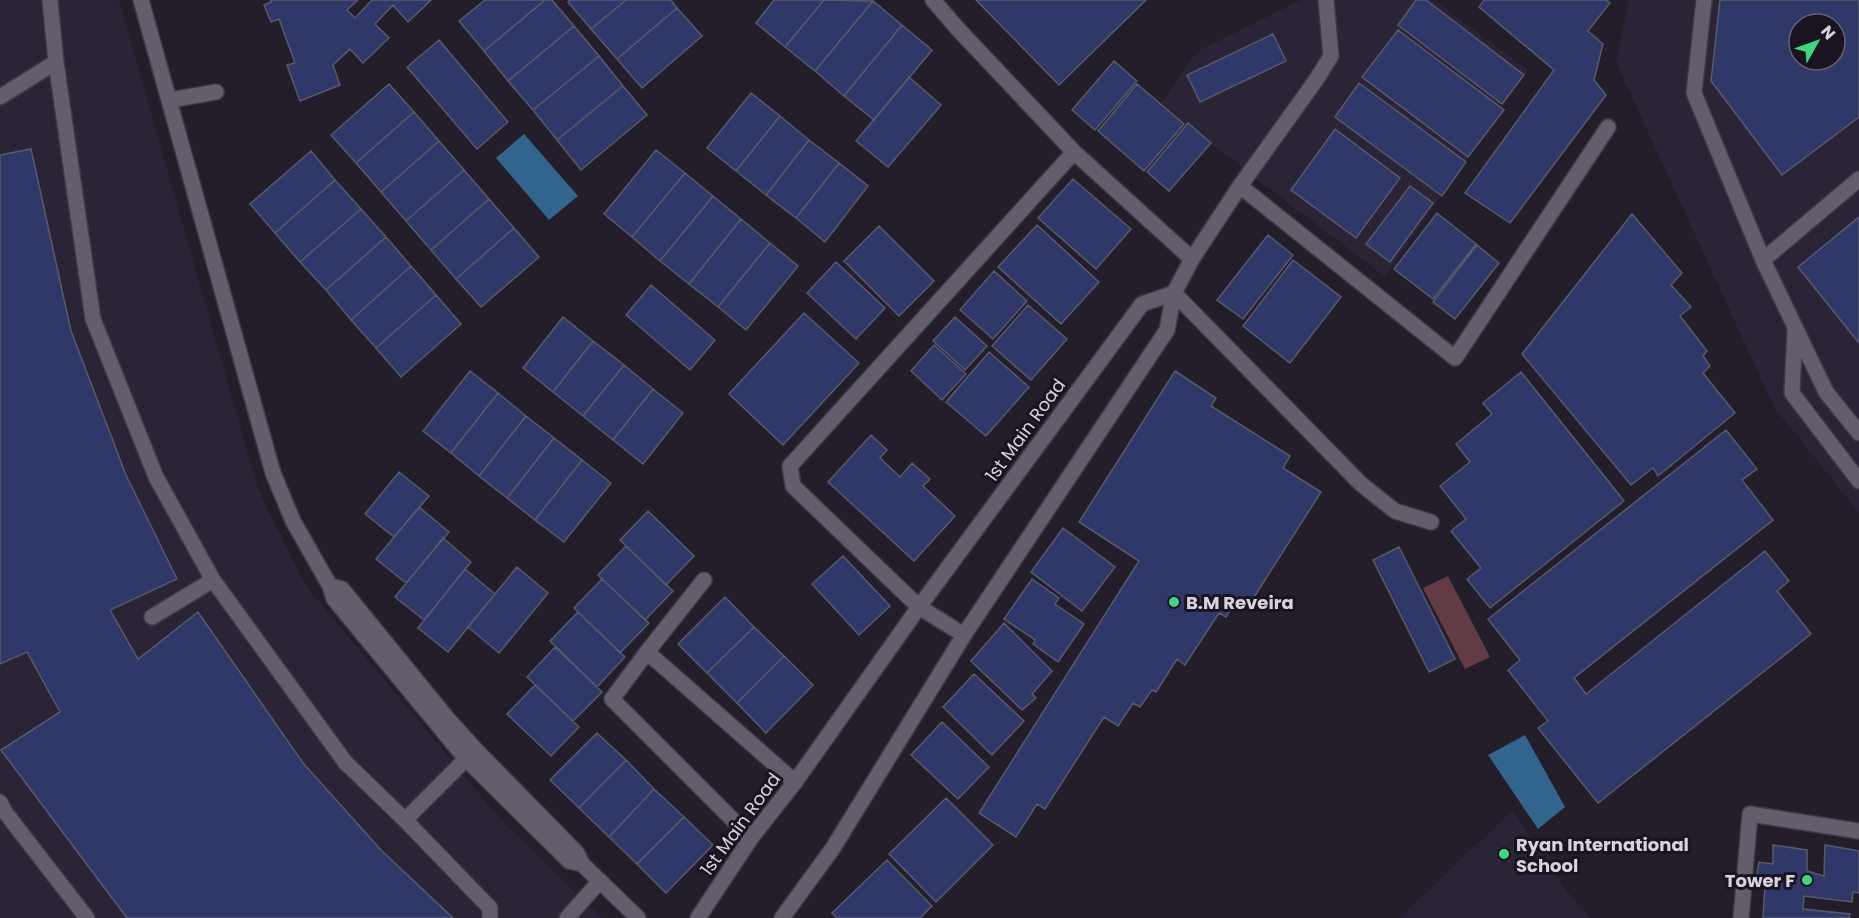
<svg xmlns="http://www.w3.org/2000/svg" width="1859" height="918" font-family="Poppins,sans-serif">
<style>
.built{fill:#2b2336;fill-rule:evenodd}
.green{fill:#633b44}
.water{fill:#32658d}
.building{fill:#303869;stroke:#575a6a;stroke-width:1.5;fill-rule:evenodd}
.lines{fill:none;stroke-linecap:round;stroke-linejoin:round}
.lane-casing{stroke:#3d3943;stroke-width:18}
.street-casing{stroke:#3d3943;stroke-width:18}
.lane{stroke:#635d6c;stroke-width:15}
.street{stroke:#635d6c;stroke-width:15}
.poi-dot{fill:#3cd77e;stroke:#1a1421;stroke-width:2}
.labels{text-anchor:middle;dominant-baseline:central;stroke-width:6;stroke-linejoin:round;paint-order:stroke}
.street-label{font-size:18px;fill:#d7d3dc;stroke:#1a1421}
.poi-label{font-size:18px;font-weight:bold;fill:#d7d3dc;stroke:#1a1421;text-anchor:start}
</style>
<rect width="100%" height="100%" fill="#241e2b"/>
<path class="built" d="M0 0H119L258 489 306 586 502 821 602 918H0Z
M1301 0H1434L1528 70 1385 277 1160 105 1196 52Z
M1629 0H1859V512L1775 409 1616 62ZM1799 24H1835V60H1799Z
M1512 810 1572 898 1590 918H1400Z"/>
<path class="green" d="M1448 576 1490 657 1465 669 1423 588Z"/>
<path class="water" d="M524 134 578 196 549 220 496 158Z
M1525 735 1565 807 1538 829 1488 755Z"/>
<path class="building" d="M270 0H358L347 10 355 18 372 0H431L408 22 393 5 375 24 389 38 363 63 350 49 333 65 340 85 300 101 287 65 295 63 279 19 271 22 264 5 271 2Z
M485 0H545L484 51 459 21Z
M545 0H552L574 26 508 81 484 51Z
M570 0H626L591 29 568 2Z
M626 0H671L677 8 617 59 591 29Z
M774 0H824L785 47 756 23Z
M824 0 873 1 815 71 785 47Z
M976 0H1146L1059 85Z
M1416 0H1426L1524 75 1502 104 1398 25Z
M1484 0H1606L1610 3 1588 31 1603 44 1594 80 1606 95 1510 223 1465 193 1554 70 1479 7Z
M1720 0H1859V117L1782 175 1711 81ZM1799 24H1835V60H1799Z
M873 1 902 25 844 96 815 71Z
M677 8 702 36 642 88 617 59Z
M902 25 932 50 874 120 844 96Z
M574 26 599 56 533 110 508 81Z
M1398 30 1504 110 1468 157 1362 77Z
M1273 34 1286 61 1200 102 1187 75Z
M439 40 508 122 477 149 407 67Z
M599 56 623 86 557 140 533 110Z
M1114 61 1137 81 1095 130 1072 110Z
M909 77 941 105 888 167 856 141Z
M1359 83 1466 162 1442 196 1335 117Z
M389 84 414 112 356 163 331 135Z
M1137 84 1184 124 1144 171 1098 131Z
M623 86 647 115 581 170 557 140Z
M751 93 780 116 736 171 707 148Z
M414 112 439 141 381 192 356 163Z
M780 116 809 140 766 195 736 171Z
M1188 123 1211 143 1169 191 1147 172Z
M1335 129 1400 178 1356 238 1291 190Z
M809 140 839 163 796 218 766 195Z
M439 141 464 170 406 221 381 192Z
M31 149 71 331 126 475 177 579 110 610 138 659 198 612 303 763 381 850 453 918H127L1 750 60 712 27 652 0 664V155Z
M656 150 685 173 632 237 604 214Z
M311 151 335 180 275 233 250 204Z
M839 163 868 186 825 242 796 218Z
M464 170 489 199 431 250 406 221Z
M685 173 713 196 660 261 632 237Z
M1073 179 1131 229 1096 269 1038 218Z
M335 180 361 209 300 262 275 233Z
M1410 186 1433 203 1390 262 1366 244Z
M713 196 741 219 689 284 660 261Z
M489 199 514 228 456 279 431 250Z
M361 209 386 237 326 290 300 262Z
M1437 213 1476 244 1433 299 1394 269Z
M1632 214 1682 273 1671 285 1691 307 1680 316 1707 351 1703 356 1710 366 1703 373 1735 413 1658 476 1653 468 1631 485 1522 354Z
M1859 217V343L1798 267Z
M741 219 770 243 718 307 689 284Z
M1037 225 1099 282 1061 324 998 267Z
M879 226 934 281 899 316 844 261Z
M514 228 539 257 481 307 456 279Z
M1268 235 1293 255 1243 319 1217 300Z
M386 237 411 266 351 320 326 290Z
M770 243 798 266 746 330 718 307Z
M1477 245 1499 263 1455 319 1433 302Z
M1293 260 1341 297 1290 363 1243 326Z
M836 262 885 308 856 339 807 293Z
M411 266 436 295 376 348 351 320Z
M994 271 1027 301 993 339 960 310Z
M651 285 715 340 690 370 626 315Z
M436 295 461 324 401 377 376 348Z
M1028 305 1067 339 1031 380 992 346Z
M804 313 859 363 783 445 729 394Z
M563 317 593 341 553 392 523 368Z
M955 317 987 346 965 370 933 341Z
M593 341 624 365 583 416 553 392Z
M934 345 966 374 942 400 911 371Z
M989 352 1029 387 986 436 946 402Z
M624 365 653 389 613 440 583 416Z
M470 371 498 393 451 453 423 431Z
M1175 371 1216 398 1211 406 1290 456 1283 468 1321 492 1249 605 1238 598 1226 617 1219 613 1185 665 1177 659 1156 692 1152 690 1140 707 1133 703 1118 726 1104 717 1045 809 1037 804 1016 837 979 813 1139 561 1079 522Z
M1521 372 1624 501 1490 608 1467 579 1481 568 1451 531 1466 519 1440 486 1470 462 1456 444 1492 414 1483 403Z
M653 389 683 413 643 464 613 440Z
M498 393 526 416 479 476 451 453Z
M526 416 554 438 507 498 479 476Z
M1726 430 1757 469 1742 480 1773 520 1574 678 1586 694 1765 551 1789 581 1777 591 1811 634 1598 803 1538 728 1548 721 1508 670 1520 660 1488 619Z
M871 435 887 450 880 458 900 477 912 463 930 479 923 486 955 516 914 561 828 482Z
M554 438 582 460 535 520 507 498Z
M582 460 611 483 564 542 535 520Z
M399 472 429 496 394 537 365 514Z
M419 507 449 532 406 583 376 559Z
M648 511 694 556 666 585 620 540Z
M1063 528 1115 567 1082 611 1031 572Z
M443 538 471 562 424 620 395 597Z
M626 546 673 591 645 620 598 575Z
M1399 547 1455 659 1429 672 1373 560Z
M843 556 890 606 859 635 812 584Z
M517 567 548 593 499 653 468 627Z
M465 569 495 594 448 652 418 628Z
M602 579 649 623 620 653 574 608Z
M1032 579 1059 598 1055 604 1084 624 1058 662 1033 644 1035 640 1004 619Z
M725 597 754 627 707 673 678 644Z
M578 612 625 657 597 687 550 641Z
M1004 623 1052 671 1032 694 1036 698 1022 710 971 661Z
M754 627 784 656 737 703 707 673Z
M555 647 602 692 573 721 527 677Z
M784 656 813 685 766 733 737 703Z
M974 674 1024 721 992 755 943 707Z
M535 685 579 727 551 756 507 714Z
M942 722 989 767 958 799 911 755Z
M597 733 626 760 579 808 550 780Z
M626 760 654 789 609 837 579 808Z
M654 789 684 817 637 864 609 837Z
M946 798 993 845 936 902 889 854Z
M684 817 713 845 666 893 637 864Z
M1773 845 1807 850V871L1824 876 1825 845 1859 851V893L1853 892 1852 902 1804 896 1803 909 1850 914 1849 918H1763L1765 885 1755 884 1759 862 1773 864Z
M887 860 932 906 920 918H837L832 913Z"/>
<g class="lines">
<g class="lane-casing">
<path id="lane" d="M50 0 56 62 93 319 156 477 213 580 345 762 405 820 490 908V918
M1704 0 1694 93 1763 260
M0 97 56 62
M170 100 216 92
M1859 179 1763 260 1826 392 1859 433
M1174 293 1361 484 1395 511 1431 522
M1795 329 1792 393 1859 481
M152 617 213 580
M647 652 704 580
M0 802 5 812 87 918
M405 820 475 750
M751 838 612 699 647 652 795 782
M567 918 600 881
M1741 918 1750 814 1859 831"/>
</g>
<g class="street-casing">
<path id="street" d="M141 0 273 473 293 521 330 586 334 599 466 759 569 861 582 864
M1240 186 1455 358 1608 127
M1192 259 1240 186 1316 80 1331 56 1326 0
M330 586 342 589 447 718 476 750 577 853 582 864 638 918
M964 635 919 607 793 486 790 466 1074 152
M698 918 751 838 795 782 919 607 1142 304 1174 293
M782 918 833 848 964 635 1167 330 1174 293 1192 259 1074 152 957 28 933 0"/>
</g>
<use href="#lane" class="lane"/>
<use href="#street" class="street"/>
</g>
<g class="poi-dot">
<circle cx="1174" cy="602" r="6"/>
<circle cx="1504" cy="854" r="6"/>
<circle cx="1807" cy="880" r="6"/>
</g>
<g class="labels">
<g class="street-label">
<text transform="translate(1025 430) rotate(-54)">1st Main Road</text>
<text transform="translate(740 824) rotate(-54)">1st Main Road</text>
</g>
<g class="poi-label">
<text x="1186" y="602">B.M Reveira</text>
<text x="1516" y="844">Ryan International<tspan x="1516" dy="21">School</tspan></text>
<text x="1795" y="880" text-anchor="end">Tower F</text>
</g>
</g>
<g transform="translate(1817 42) rotate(50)"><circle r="28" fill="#1a1421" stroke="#66606c" stroke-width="1.5"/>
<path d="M0-4.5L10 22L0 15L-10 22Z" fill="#3cd77e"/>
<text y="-9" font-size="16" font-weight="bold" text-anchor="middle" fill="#d7d3dc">N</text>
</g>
</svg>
